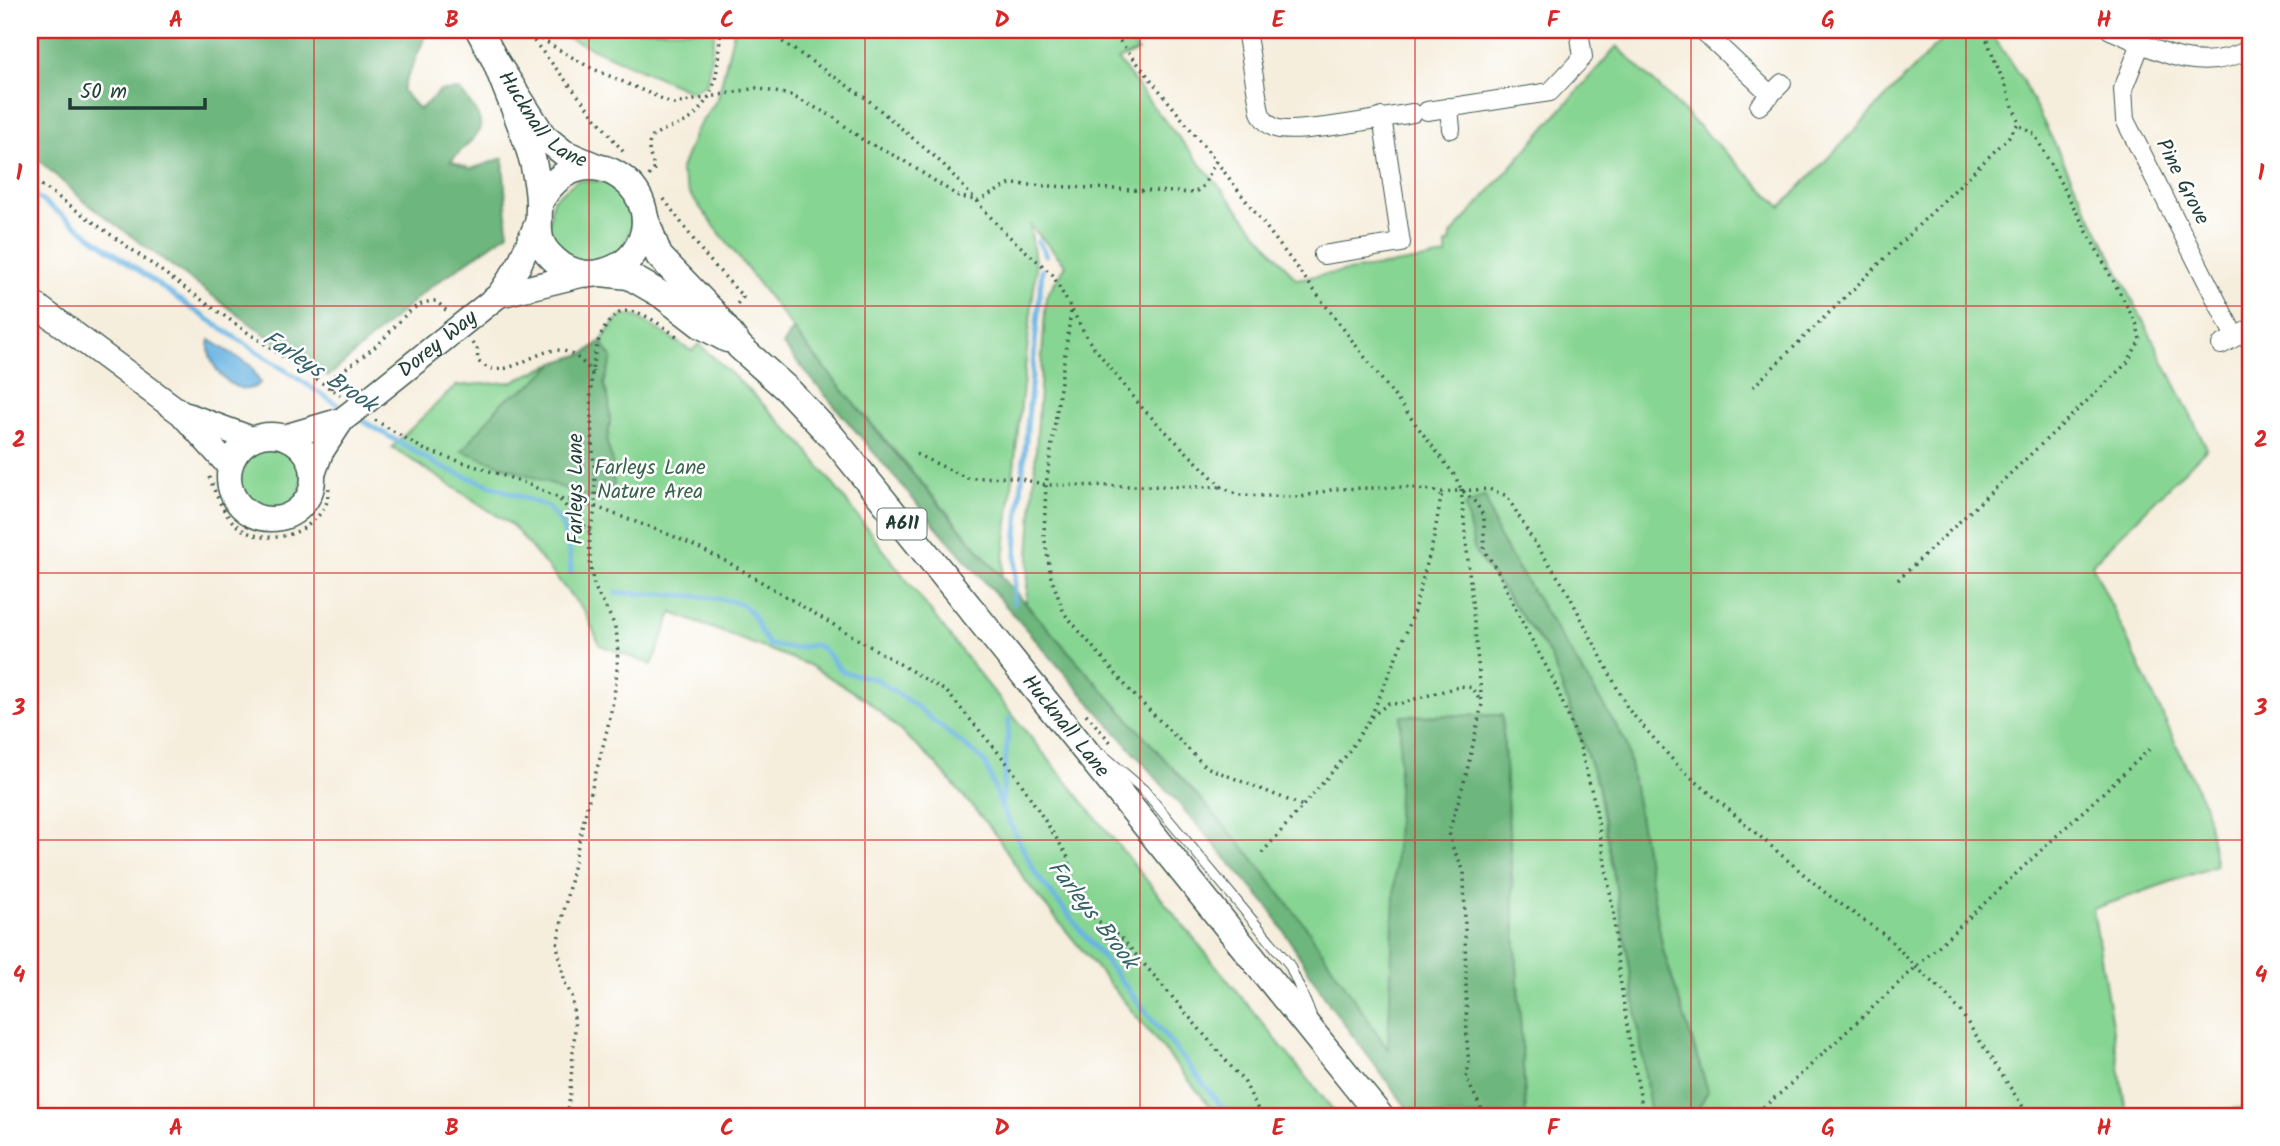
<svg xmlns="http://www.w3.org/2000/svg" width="2280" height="1146" font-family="Kalam,sans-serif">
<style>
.green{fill:#87d593;stroke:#538964;stroke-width:2}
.forest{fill:#6db67d;stroke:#467a58;stroke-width:2}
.water{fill:#69b4e2;stroke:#44788b;stroke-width:2}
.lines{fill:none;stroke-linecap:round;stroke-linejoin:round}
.stream{stroke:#69b4e2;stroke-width:5}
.lane-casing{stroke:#3f584d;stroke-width:11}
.street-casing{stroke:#3f584d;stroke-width:20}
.secondary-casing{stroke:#3f584d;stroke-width:27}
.primary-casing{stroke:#3f584d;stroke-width:29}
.path{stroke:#3f584d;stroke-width:3.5;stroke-dasharray:2 5;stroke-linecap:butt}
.lane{stroke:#fff;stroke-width:9}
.street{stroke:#fff;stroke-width:18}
.secondary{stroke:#fff;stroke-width:24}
.primary{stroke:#fff;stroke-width:26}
.secondary-bridge-casing{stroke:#3f584d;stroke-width:27;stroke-linecap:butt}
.secondary-bridge{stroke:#fff;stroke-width:24}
.grid{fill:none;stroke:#d62828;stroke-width:2;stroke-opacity:0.55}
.labels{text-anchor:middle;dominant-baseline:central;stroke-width:5;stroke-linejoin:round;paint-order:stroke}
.shield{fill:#fff;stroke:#627771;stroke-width:2}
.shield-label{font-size:19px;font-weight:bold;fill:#1f3d34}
.street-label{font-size:21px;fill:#1f3d34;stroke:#fff}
.park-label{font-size:21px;fill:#39634c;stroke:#fff}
.water-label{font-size:23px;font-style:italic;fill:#356168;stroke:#fff}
.neatline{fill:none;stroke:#d62828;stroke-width:2.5}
.grid-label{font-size:23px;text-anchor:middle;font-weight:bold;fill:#d62828}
</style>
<rect width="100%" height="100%" fill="#fff"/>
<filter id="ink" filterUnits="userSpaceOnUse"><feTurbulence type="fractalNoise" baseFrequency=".0143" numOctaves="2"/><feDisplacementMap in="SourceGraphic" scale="14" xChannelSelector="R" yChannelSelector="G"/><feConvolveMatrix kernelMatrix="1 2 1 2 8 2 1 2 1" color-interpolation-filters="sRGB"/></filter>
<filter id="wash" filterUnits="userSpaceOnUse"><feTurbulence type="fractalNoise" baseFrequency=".00686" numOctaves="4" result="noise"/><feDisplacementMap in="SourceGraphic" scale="28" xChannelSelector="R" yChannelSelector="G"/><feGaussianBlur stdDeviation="1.57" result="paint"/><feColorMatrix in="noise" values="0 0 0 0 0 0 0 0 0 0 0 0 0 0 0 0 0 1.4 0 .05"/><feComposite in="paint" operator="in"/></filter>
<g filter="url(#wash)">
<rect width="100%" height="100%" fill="#f6eedd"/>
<path class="green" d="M550 30H715L707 83 692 92Z
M734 30H1119L1138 51 1118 60 1155 109 1296 279 1446 256V244L1450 243 1451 235 1617 46 1781 207 1936 45 1959 30H1989L2023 81 2207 448 2092 564 2205 806 2216 866 2093 909 2127 1116H1694L1708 1091 1663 950 1626 742 1498 536 1485 497 1475 552 1550 655 1598 785 1630 969 1651 1116H1526L1502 715 1401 716 1389 1051 1306 927 1251 856 1026 604 1046 296 1066 265 1030 225 1036 269 1002 577 814 356 689 193 680 171 696 130 718 98Z
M578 180 608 182C638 211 638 214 621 252L593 265 564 255 548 229 553 199Z
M625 315 637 317 692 351 699 344 755 396 803 445 972 665 1338 1116H1218L1027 883 994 832 935 763 868 701 809 665 672 613 652 665 600 645 585 612 513 526 392 447 455 386 511 382 555 363 586 353 601 341 616 320Z
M238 479a32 32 0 1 1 64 0a32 32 0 1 1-64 0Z
M2250 1107 2247 1116H2173Z"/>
<path class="forest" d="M30 30H428L402 90 419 110 440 91 460 90C492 131 484 126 451 161L471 169 503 158 508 233 425 291 328 377 293 355 85 202 43 164 30 155Z
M793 330 900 459 1002 577 1251 856 1306 927 1388 1050 1401 716 1502 715 1526 1116H1413L1330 1005 1268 906 936 526 783 345Z
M601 341 612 358 604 384 609 401 610 421 607 444 612 459 614 486 604 497H588L462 451 503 401 531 385 555 363 586 353Z
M1485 496 1498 536 1626 742 1663 950 1708 1091 1694 1116H1651L1630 969 1598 785 1550 655 1475 552 1465 506Z"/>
<path class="water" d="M210 340 251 366 260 383C239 404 202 364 210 340Z"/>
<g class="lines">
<path class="stream" d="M30 192 188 306 344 409
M1038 241 1046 255
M358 418 441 467 548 507 562 524 570 554 571 573
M616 593C643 594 721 594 742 605 756 613 759 633 769 645L793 648 815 645 822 648 843 672 876 679 913 704 985 762 1001 806 1036 874 1229 1116
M1014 604 1017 534 1042 270
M1002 803 1009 719"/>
</g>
</g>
<g filter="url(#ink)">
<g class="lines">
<g class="lane-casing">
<path id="lane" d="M1102 754 1144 790 1289 964 1311 1014"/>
</g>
<g class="street-casing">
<path id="street" d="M1246 30 1260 112C1263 120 1267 124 1275 128 1295 136 1386 117 1413 113
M1702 30 1771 95
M2110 30C2160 51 2198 76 2250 49
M2141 43 2123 89 2125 120 2235 337
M1759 106 1782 83
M1449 107 1451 129
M1427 111 1550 92 1583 57 1579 30
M1323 255 1401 243 1382 117
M2221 345 2250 329"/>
</g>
<g class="secondary-casing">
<g id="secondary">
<path d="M499 295 585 274"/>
<path d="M30 301 181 413 230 467"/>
<path id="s1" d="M369 399 499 295 519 265 537 223"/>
<path d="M187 415 252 439"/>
<circle cx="271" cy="477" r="42"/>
<path d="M284 437 342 420"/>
<path d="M313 474 321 452 342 420"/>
</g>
</g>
<g class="primary-casing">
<g id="primary">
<path id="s2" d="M479 30 496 62 543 136 564 153 597 167"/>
<path d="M496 62C508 95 524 128 533 162 536 175 539 191 539 204 539 233 534 245 561 265 570 271 581 274 591 274 607 273 623 266 633 254 678 197 584 121 539 203"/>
<path id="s3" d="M645 218 659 256 712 311 740 347 788 390 833 438 1380 1116"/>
<path d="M601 273 629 276 662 295 701 325 727 339"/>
</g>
</g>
<path class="path" d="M525 30 625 154
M765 30 867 99 943 164 1004 232 1052 274 1089 341 1143 409 1222 487 1238 495 1301 497 1335 489 1404 487 1442 492 1489 489 1507 496 1531 537 1566 589 1628 709 1678 766 1828 895 1886 936 1916 967 1942 990 1960 1011 2029 1116
M1111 30 1216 161 1455 476 1461 489 1476 503 1484 517V550L1499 573 1520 618 1553 679 1579 743 1595 804 1614 915 1616 952 1628 1032 1644 1116
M529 32 589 67 674 104 756 88 790 95 832 116 863 140 901 159 958 196 978 201 1010 184 1195 193 1204 185 1216 161
M649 176 655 168C636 127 666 134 690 119 697 114 703 105 708 98 719 80 718 51 721 30
M30 177 244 330 340 395
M664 199 704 254 743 297 737 304 734 301
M1071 312 1046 485 1044 535 1051 577 1064 613 1132 693 1206 767 1303 806
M472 343 477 349 478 361C502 384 530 352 556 350 572 350 583 362 593 373
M1753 387 2008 138 2019 122 1983 30
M331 389 333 377C347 367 363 357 377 345 396 329 409 301 436 301L448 312
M375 420 425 450 523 482 559 498 596 507 673 536 726 561 947 692 1012 769 1067 855 1079 906 1123 940 1157 979 1245 1083 1261 1116
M916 454 967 478 1013 477 1046 485 1222 487
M209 477C217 496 223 516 240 528 268 548 312 534 326 504 328 500 328 493 329 488
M1461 489 1482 704 1466 775 1449 832 1452 846 1464 871 1467 1042 1469 1066 1466 1078 1485 1116
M560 500 590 532
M1898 580 2127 363 2140 340 2137 325 2035 135 2017 124
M1086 714 1113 745
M1371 717 1389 703 1398 704 1461 686 1473 688 1480 701
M1262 853 1345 757 1370 719 1411 621 1433 542 1442 492
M568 1116 575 1029 572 996 565 983 557 945C567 896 577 847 589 799 602 747 621 692 617 638 615 615 598 602 593 580 590 566 589 546 590 532 591 523 595 515 595 506 598 457 574 350 615 316 633 300 663 328 680 338
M1752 1116 1783 1091 2153 746"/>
<use href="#lane" class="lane"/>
<use href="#street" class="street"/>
<use href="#secondary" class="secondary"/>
<use href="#primary" class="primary"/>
<g class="secondary-bridge-casing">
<path id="secondary-bridge" d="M342 420 369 399"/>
</g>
<use href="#secondary-bridge" class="secondary-bridge"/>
</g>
</g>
<path class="grid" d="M314 30V1116M589 30V1116M865 30V1116M1140 30V1116M1415 30V1116M1691 30V1116M1966 30V1116M30 306H2250M30 573H2250M30 840H2250"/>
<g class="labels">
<rect class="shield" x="877.5" y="508.5" width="49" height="31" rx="5"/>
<g class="shield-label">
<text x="902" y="524">A611</text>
</g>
<g class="street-label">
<text stroke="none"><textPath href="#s2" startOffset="112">Hucknall Lane</textPath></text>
<text transform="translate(2182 182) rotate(63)">Pine Grove</text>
<text stroke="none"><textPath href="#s1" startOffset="88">Dorey Way</textPath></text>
<text transform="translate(576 489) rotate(-90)">Farleys Lane</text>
<text stroke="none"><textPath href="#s3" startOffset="663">Hucknall Lane</textPath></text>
</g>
<g class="park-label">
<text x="650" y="468">Farleys Lane<tspan x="650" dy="24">Nature Area</tspan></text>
</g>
<g class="water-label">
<text transform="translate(319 372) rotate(33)">Farleys Brook</text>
<text transform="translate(1092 915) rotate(52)">Farleys Brook</text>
</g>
</g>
<rect width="2280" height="1146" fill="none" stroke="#fff" stroke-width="77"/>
<path d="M70 98v10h135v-10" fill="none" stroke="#1f3d34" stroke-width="3.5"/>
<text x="80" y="98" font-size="21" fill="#1f3d34" stroke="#ffffff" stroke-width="5" paint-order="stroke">50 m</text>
<rect x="38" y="38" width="2204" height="1070" class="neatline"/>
<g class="grid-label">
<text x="176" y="27">A</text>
<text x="452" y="27">B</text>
<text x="727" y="27">C</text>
<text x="1002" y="27">D</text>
<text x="1278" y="27">E</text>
<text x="1553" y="27">F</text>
<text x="1828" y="27">G</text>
<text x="2104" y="27">H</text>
<text x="19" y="180">1</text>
<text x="2261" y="180">1</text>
<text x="19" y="447">2</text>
<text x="2261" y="447">2</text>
<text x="19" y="715">3</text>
<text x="2261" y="715">3</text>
<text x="19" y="982">4</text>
<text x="2261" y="982">4</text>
<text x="176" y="1135">A</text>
<text x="452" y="1135">B</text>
<text x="727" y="1135">C</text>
<text x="1002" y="1135">D</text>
<text x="1278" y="1135">E</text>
<text x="1553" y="1135">F</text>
<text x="1828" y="1135">G</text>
<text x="2104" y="1135">H</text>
</g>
</svg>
